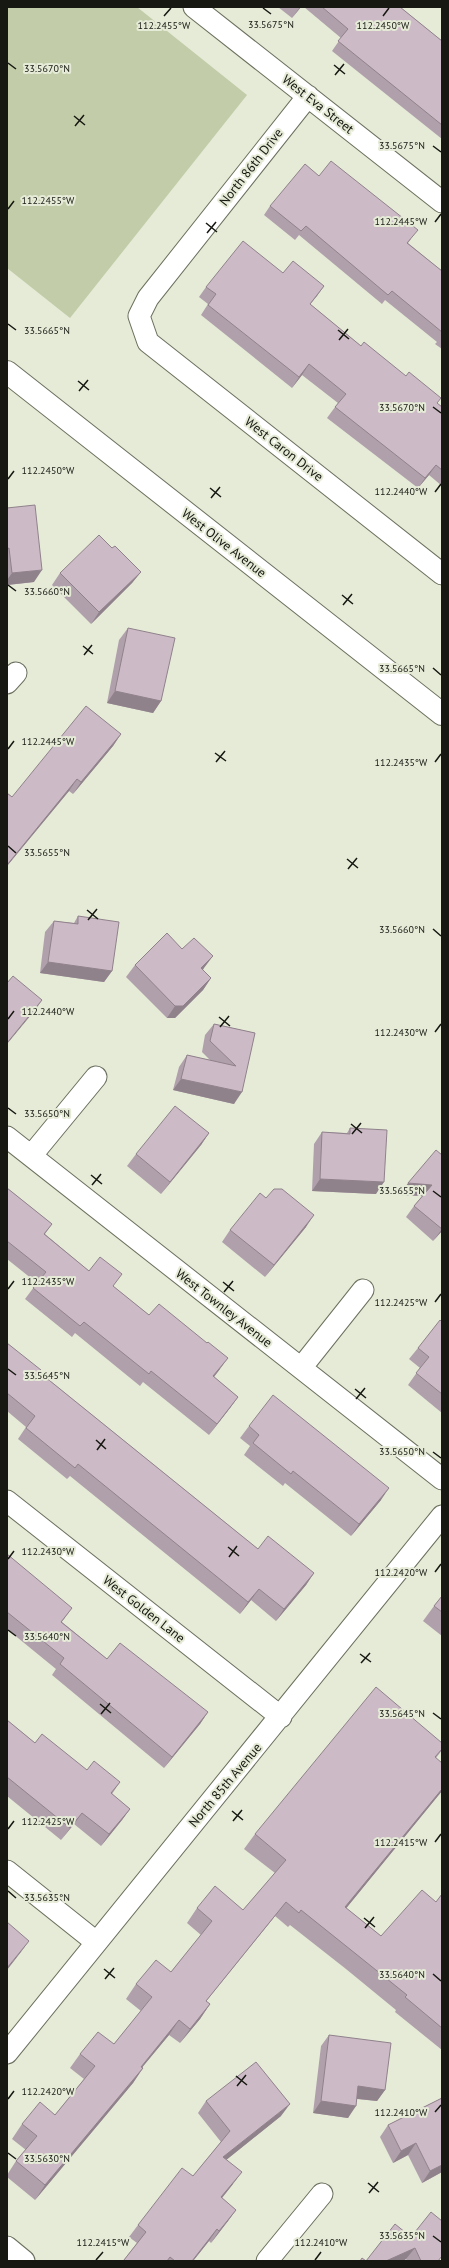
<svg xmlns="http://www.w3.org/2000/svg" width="449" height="2268" font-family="'PT Sans',sans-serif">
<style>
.green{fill:#c2cca8}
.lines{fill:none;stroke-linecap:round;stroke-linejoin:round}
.minor-casing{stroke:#6b705e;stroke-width:23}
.secondary-casing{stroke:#6b705e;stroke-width:24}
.minor{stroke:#fff;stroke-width:21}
.secondary{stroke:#fff;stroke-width:22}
.wall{fill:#b0a0ab}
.shaded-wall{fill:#90828b}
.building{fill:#cdbac7;stroke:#90828b}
.ticks{fill:none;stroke:#161811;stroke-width:1.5}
.labels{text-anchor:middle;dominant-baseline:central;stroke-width:4;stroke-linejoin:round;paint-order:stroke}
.street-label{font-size:13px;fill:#161811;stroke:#e5ebd7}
.ticks-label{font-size:10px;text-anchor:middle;fill:#161811;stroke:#e5ebd7;stroke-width:4;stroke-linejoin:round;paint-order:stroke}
</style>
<rect width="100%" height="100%" fill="#e5ebd7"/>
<path class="green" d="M7 7H137L247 95 70 318 7 268Z"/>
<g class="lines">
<g class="minor-casing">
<path id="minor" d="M194 7 442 202
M308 96 148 298 139 316 148 342 442 574
M7 683 16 673
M7 1137 442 1479
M31 1156 96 1077
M301 1368 363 1290
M7 1501 281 1717
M7 1871 96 1942
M7 2053 442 1516
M7 2247 24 2261
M267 2261 322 2194"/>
</g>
<g class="secondary-casing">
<path id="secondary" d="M7 372 442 714"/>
</g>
<use href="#minor" class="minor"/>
<use href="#secondary" class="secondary"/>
</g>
<path class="wall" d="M278 7H301L292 18Z
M304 7H400L442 41V139L332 51 341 38Z
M319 176 411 239 408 243 442 271V349L435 344 437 342 385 300 382 304 299 235 295 240 264 215 270 206Z
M283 273 324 286 310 304 361 346 442 407V486L429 475 418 488 327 418 338 403 302 375 292 388 201 315 208 304 199 297 206 287Z
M7 508 34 582 7 585Z
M112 548 141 572 132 583 91 624 52 585 60 573Z
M128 628 161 701 153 713 107 703 119 640Z
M121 734 113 746 73 794 69 791 7 866V793L12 797Z
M78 916 112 971 104 982 40 973 45 932 54 921 74 923Z
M182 949 204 968 203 970 211 978 203 990 175 1018H167L126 977 135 965Z
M214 1024 255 1033 234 1104 173 1090 179 1067 187 1055 210 1060 202 1052 205 1035Z
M350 1128 376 1194 312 1191 314 1144 322 1132 347 1133Z
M209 1133 201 1145 161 1194 127 1166 136 1154Z
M442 1155V1231L433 1241 406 1217 414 1206 422 1196 400 1195Z
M7 1188 52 1224 45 1234 89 1271 113 1286 149 1315 220 1369 214 1377 238 1397 230 1408 209 1435 143 1382 140 1386 75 1333 72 1337 25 1299 37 1283 7 1259Z
M266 1198 306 1227 265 1277 222 1242 230 1230Z
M442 1322V1413L408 1385 420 1368 409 1359 418 1348Z
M7 1343 39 1372 258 1549 314 1573 306 1585 276 1621 251 1600 240 1614 70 1476 67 1479 18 1439 26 1427 7 1411Z
M249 1426 381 1500 351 1536 285 1483 283 1486 244 1455 250 1446 240 1438Z
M7 1554 62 1622 107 1659 208 1712 200 1724 164 1768 52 1675 56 1669 7 1629Z
M442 1596V1636L423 1621 434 1606Z
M7 1720 35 1743 87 1770 120 1782 112 1794 130 1809 122 1820 101 1846 74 1824 61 1840 7 1796Z
M442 1743V1750L436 1758 442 1791 346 1908 381 1936 436 1902 442 1894V2050L395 2012 396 2010 346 1969 290 1925 288 1927 275 1916 206 2001 210 2004 200 2019 180 2043 169 2035 142 2067 143 2068 133 2083 35 2200 7 2177V2175L16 2161 26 2150 12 2139 22 2124 55 2115 84 2079 70 2068 80 2054 114 2044 141 2011 126 1999 136 1984 171 1972 201 1935 187 1923 197 1908 243 1910 275 1873 244 1849 255 1834Z
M329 2035 385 2090 377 2101 357 2099 348 2118 313 2113 321 2046Z
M442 2098V2172L422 2183 408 2155 393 2163 380 2137 388 2125Z
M206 2101 281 2116 226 2160 233 2184 222 2198 236 2210 228 2221 211 2243 209 2241 193 2261H123L137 2243 129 2237 138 2225 193 2176 221 2142 198 2113Z
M411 2237 439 2261H407L406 2259 403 2261H360H366Z"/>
<path class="shaded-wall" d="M300 7H301L292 18Z
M324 286 317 296 302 314 310 304Z
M309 364 302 375 292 388 299 377Z
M436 465 429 475 418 488 425 478Z
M42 570 34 582 7 585V580L12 573Z
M141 572 132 583 91 624 99 612Z
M115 691 161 701 153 713 107 703Z
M121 734 113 746 73 794 81 782Z
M77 779 69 791 7 866V865Z
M213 956 204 968 192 980 201 968Z
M48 962 112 971 104 982 40 973Z
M211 978 203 990 175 1018H167L175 1006Z
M42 1000 36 1009 7 1044V1043Z
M181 1079 242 1092 234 1104 173 1090Z
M209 1133 201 1145 161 1194 170 1182Z
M320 1179 384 1182 376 1194 312 1191Z
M408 1183 432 1185 424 1196 400 1195Z
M314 1215 306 1227 265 1277 274 1265Z
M442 1229V1231L433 1241Z
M228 1358 220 1369 205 1388 213 1376Z
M238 1397 230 1408 209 1435 217 1424Z
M389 1488 381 1500 351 1536 359 1524Z
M314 1573 306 1585 276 1621 284 1609Z
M259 1589 251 1600 240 1614 248 1602Z
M72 1608 64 1619 53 1633 61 1622Z
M208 1712 200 1724 164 1768 172 1757Z
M442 1789V1791L335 1922 345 1907Z
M130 1809 122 1820 101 1846 109 1834Z
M82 1813 74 1824 61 1840 70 1828Z
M286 1902 275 1916 195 2015 206 2001Z
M29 1941 21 1952 7 1970V1968Z
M210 2004 200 2019 180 2043 190 2029Z
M179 2020 169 2035 131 2081 141 2067Z
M143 2068 133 2083 35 2200 45 2185Z
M358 2086 385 2090 377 2101 350 2098Z
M321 2101 356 2106 348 2118 313 2113Z
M290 2104 281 2116 215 2169 223 2157Z
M416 2143 408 2155 393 2163 401 2151Z
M442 2165V2172L422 2183 430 2171Z
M242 2172 233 2184 213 2209 221 2197Z
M236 2210 228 2221 211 2243 219 2231Z
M217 2229 209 2241 193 2261H192Z
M415 2248 406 2259 403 2261H386Z"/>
<path class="building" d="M322 7H400L442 41V125L338 41 348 29Z
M331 161 418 230 407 243 442 271V332L392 291 388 295 306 226 301 231 270 206 305 164 319 176Z
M243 241 283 273 293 261 324 286 310 304 361 346 364 342 406 376 409 372 441 398 437 403 442 407V470L436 465 425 478 335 407 346 394 309 364 299 377 208 305 216 294 206 287Z
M35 505 42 570 12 573 9 548 7 549V508Z
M99 535 112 548 115 546 141 572 99 612 60 573Z
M128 628 175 638 161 701 115 691Z
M86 706 121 734 81 782 77 779 7 865V793L12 797Z
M78 916 119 922 112 971 48 962 54 921 78 924Z
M167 933 182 949 194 938 213 956 201 968 211 978 183 1006H175L135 965Z
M13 976 42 1000 7 1043V983Z
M214 1024 255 1033 242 1092 181 1079 187 1055 236 1066 210 1041Z
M175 1106 209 1133 170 1182 136 1154Z
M350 1128 387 1130 384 1182 320 1179 322 1132 350 1134Z
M436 1150 442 1155V1229L414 1206 432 1185 408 1183Z
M7 1188 52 1224 44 1234 89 1271 100 1257 122 1274 113 1286 149 1315 159 1304 207 1343 208 1342 228 1358 213 1376 238 1397 217 1424 151 1371 149 1374 84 1322 80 1326 33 1288 46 1272 7 1241Z
M274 1189H282L314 1215 274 1265 230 1230 260 1193 266 1198Z
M440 1320 442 1322V1394L416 1373 429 1357 418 1348Z
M7 1343 41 1370 39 1372 258 1549 268 1536 314 1573 284 1609 259 1589 248 1602 78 1464 75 1468 26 1428 35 1416 7 1393Z
M273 1395 389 1488 359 1524 293 1471 291 1474 253 1443 259 1435 249 1426Z
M7 1554 72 1608 61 1622 107 1659 120 1643 208 1712 172 1757 60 1664 64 1658 7 1612Z
M442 1596V1612L434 1606Z
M376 1687 442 1743V1749L435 1757 442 1763V1789L345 1907 381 1936 422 1890 436 1902 442 1894V2028L405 1997 407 1995 356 1954 301 1910 299 1913 286 1902 206 2001 210 2004 190 2029 179 2020 141 2067 143 2068 45 2185 16 2161 37 2136 22 2124 40 2102 55 2115 95 2066 80 2054 98 2032 114 2044 152 1997 136 1984 156 1960 171 1972 212 1921 197 1908 215 1886 243 1910 286 1860 255 1834Z
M7 1720 35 1743 42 1734 87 1770 94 1761 120 1782 111 1793 130 1809 109 1834 82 1813 70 1828 7 1777Z
M7 1922 29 1941 7 1968Z
M329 2035 391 2043 385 2090 358 2086 356 2106 321 2101Z
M256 2062 290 2104 223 2157 242 2172 221 2197 236 2210 219 2231 217 2229 192 2261H175L170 2257 167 2261H126L124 2260 146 2232 138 2225 182 2168 193 2176 230 2131 206 2101Z
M442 2098V2165L430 2171 416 2143 401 2151 388 2125Z
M431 2212 442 2221V2256L438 2261H421L415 2248 386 2261H360L362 2258 366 2261 395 2224 411 2237Z"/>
<path class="ticks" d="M263 8 271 14M164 16 171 8M383 16 389 8M8 63 16 69M334 65 345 74M335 75 344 64M74 116 85 125M75 126 84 115M433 146 441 152M8 209 14 201M435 222 441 214M206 223 217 232M207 233 216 222M8 324 16 330M338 330 349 339M339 340 348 329M78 381 89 390M79 391 88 380M433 407 441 413M8 479 14 471M210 488 221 497M435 492 441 484M211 498 220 487M8 585 16 591M342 595 353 604M343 605 352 594M83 646 93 654M84 655 92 645M433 668 441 675M8 749 14 741M215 753 226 761M216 762 225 751M435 762 441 754M8 846 16 853M347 859 358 868M348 869 357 858M87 910 98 919M88 920 97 909M433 929 441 936M219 1017 230 1026M8 1019 14 1011M220 1027 229 1016M435 1032 441 1024M8 1108 16 1114M351 1124 362 1133M352 1134 361 1123M91 1175 102 1184M92 1185 101 1174M433 1191 441 1197M223 1282 234 1291M8 1289 14 1281M224 1292 233 1281M435 1302 441 1294M8 1369 16 1375M355 1389 366 1398M356 1399 365 1388M96 1440 106 1449M97 1450 105 1439M433 1452 441 1458M228 1547 239 1556M229 1557 237 1546M8 1559 14 1551M435 1572 441 1564M8 1630 16 1636M360 1654 371 1662M361 1663 370 1653M100 1704 111 1713M433 1713 441 1719M101 1714 110 1703M232 1811 243 1820M233 1821 242 1810M8 1829 14 1821M435 1842 441 1834M8 1891 16 1898M364 1918 375 1927M365 1928 374 1917M104 1969 115 1978M433 1974 441 1981M105 1979 114 1968M236 2076 247 2085M237 2086 246 2075M8 2099 14 2091M435 2112 441 2105M8 2153 16 2159M368 2183 379 2192M369 2193 378 2182M433 2236 441 2242M96 2260 103 2252M315 2260 321 2252"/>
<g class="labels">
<g class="street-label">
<text transform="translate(318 104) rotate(38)">West Eva Street</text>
<text transform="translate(251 167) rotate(-52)">North 86th Drive</text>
<text transform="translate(284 449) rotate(38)">West Caron Drive</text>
<text transform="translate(224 543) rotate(38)">West Olive Avenue</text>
<text transform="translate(224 1308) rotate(38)">West Townley Avenue</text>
<text transform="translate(144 1609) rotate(38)">West Golden Lane</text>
<text transform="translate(225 1785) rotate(-50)">North 85th Avenue</text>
</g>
</g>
<g class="ticks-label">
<text x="271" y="28">33.5675°N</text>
<text x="164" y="29">112.2455°W</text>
<text x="383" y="29">112.2450°W</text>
<text x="47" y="72">33.5670°N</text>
<text x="402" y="149">33.5675°N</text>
<text x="48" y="204">112.2455°W</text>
<text x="401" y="225">112.2445°W</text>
<text x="47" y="334">33.5665°N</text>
<text x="402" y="411">33.5670°N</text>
<text x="48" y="474">112.2450°W</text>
<text x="401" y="495">112.2440°W</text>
<text x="47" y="595">33.5660°N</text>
<text x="402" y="672">33.5665°N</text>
<text x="48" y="745">112.2445°W</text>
<text x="401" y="766">112.2435°W</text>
<text x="47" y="856">33.5655°N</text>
<text x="402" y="933">33.5660°N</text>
<text x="48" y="1015">112.2440°W</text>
<text x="401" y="1036">112.2430°W</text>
<text x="47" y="1117">33.5650°N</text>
<text x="402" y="1194">33.5655°N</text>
<text x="48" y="1285">112.2435°W</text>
<text x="401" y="1306">112.2425°W</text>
<text x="47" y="1379">33.5645°N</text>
<text x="402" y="1455">33.5650°N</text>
<text x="48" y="1555">112.2430°W</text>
<text x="401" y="1576">112.2420°W</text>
<text x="47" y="1640">33.5640°N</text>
<text x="402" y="1717">33.5645°N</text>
<text x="48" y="1825">112.2425°W</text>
<text x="401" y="1846">112.2415°W</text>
<text x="47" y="1901">33.5635°N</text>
<text x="402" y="1978">33.5640°N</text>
<text x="48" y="2095">112.2420°W</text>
<text x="401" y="2116">112.2410°W</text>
<text x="47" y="2162">33.5630°N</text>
<text x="402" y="2239">33.5635°N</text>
<text x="103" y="2246">112.2415°W</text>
<text x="321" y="2246">112.2410°W</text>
</g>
<rect width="449" height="2268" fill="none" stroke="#161811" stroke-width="16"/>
</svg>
